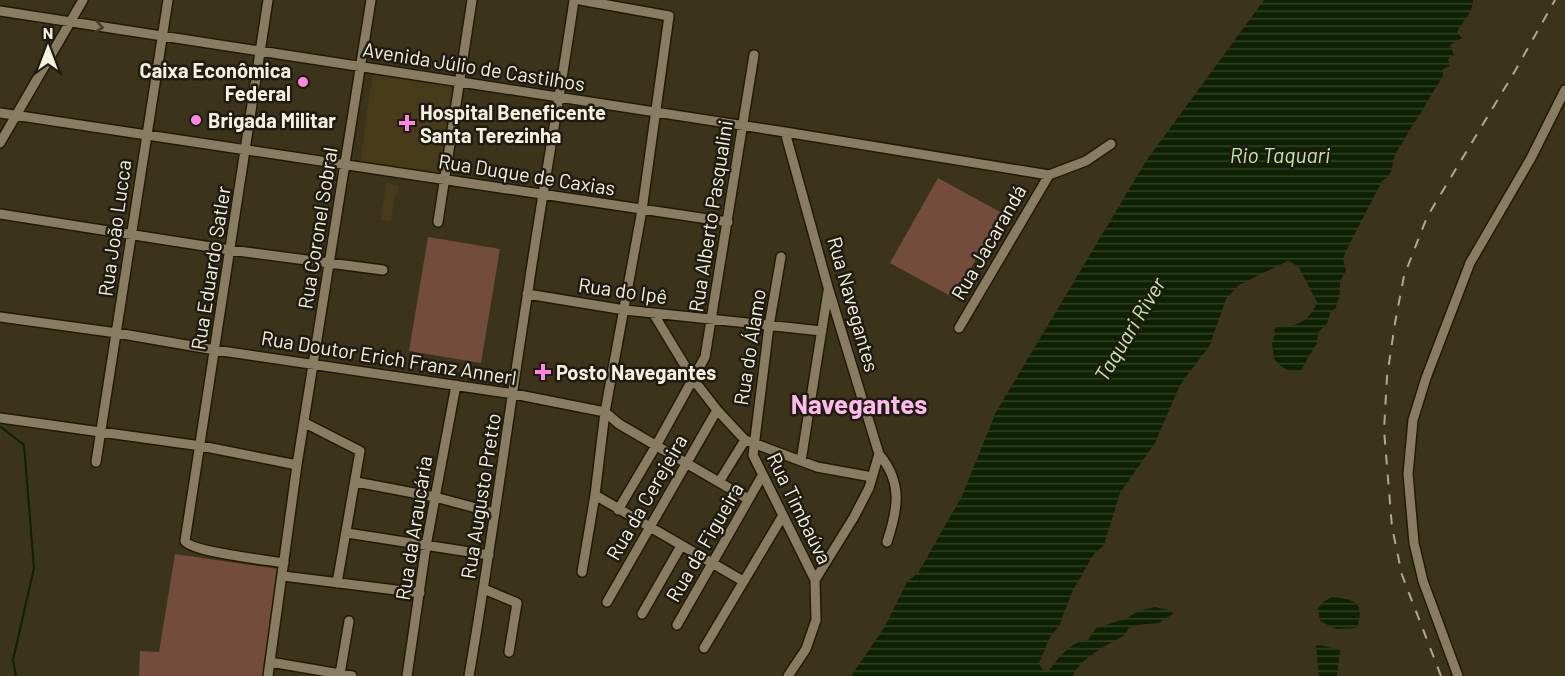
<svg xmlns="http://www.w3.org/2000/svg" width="1565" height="676" font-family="Barlow,sans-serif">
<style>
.built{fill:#483b1c}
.green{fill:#734c3c}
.water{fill:url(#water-rules)}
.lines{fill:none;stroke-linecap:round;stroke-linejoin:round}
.stream{stroke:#0e2100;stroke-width:2}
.minor-casing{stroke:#231a03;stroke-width:12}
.minor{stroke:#887d63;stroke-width:9}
.rail{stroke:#b0a896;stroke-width:2;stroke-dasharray:10 10;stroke-linecap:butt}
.oneway{stroke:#443d2d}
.poi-dot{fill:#fd86e1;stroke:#1f1b10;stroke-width:2}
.labels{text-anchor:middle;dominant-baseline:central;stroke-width:5;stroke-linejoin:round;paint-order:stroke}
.street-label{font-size:20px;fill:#f6f0e1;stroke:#1f1b10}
.poi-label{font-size:20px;font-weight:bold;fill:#f6f0e1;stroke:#1f1b10;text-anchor:start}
.water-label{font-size:21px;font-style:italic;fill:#c3eaa6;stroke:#1f1b10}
.district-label{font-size:26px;font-weight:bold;fill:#ffbbec;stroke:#1f1b10}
</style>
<defs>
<pattern id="water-rules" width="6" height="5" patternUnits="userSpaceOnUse" patternTransform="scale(1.5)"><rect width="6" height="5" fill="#0e2100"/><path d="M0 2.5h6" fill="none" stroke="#324225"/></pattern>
</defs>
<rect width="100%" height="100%" fill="#3c331b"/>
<path class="built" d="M373 71 454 83 442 175 360 163Z
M386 183 399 185 398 193H395L391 221 381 220Z"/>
<path class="green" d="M938 178 1002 213 954 298 890 263Z
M428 237 500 249 481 363 409 351Z
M175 554 279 569 264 676H139L140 651 159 652Z"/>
<path class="water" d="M1264 0H1473C1472 15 1464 19 1457 32L1462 38 1450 45 1454 55 1448 59 1450 66 1443 69V76L1396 153C1390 165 1395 175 1382 181L1345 253 1343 259 1346 271C1336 286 1342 285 1339 298 1338 301 1336 305 1336 308L1330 313 1328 322 1318 333 1317 343 1301 370C1288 373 1283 368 1274 359L1272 343 1275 334 1274 330 1278 326C1295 329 1312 319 1317 302L1298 266 1288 261 1239 285 1226 299 1210 345 1180 385 1155 443 1120 493 1104 545 1094 554 1073 590 1059 626 1050 637 1039 663 1042 669 1048 672C1058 658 1071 641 1088 640L1096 628 1125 619 1139 611 1155 607 1172 611 1173 614 1158 623 1137 625 1128 629 1125 635C1110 643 1078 660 1073 676H851L884 628 907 582 918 573 962 496 996 412 1146 161Z
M1332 597C1355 600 1365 601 1357 628L1336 629 1320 621 1318 609 1323 602Z
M1320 645 1340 650 1337 676H1319L1316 646Z"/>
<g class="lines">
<path class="stream" d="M1 427 24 445 34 568 13 660 16 676"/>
<g class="minor-casing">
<path id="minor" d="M268 0 185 541C192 552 267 560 284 563
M580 0 669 16 642 210 605 412 595 495 582 572
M0 11 785 132 1049 175 1086 161 1111 144
M0 113 728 222
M785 132 828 287 879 454 869 488 854 517 815 580
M0 143 83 0
M0 214 230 250 383 270
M438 222 472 0
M781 257 769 326 753 455 815 580 816 620 806 649 788 676
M527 294 625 310 822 331
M653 313 693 379 717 410 745 440 817 467 872 477
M0 317 117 333 215 350 514 394 605 412 619 424 748 499
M959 328 1049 175
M0 418 201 446 297 465
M305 423 360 451 337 583
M879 454C903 483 898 509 887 542
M801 461 828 291
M96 462 168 0
M356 482 435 497 495 513
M719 482 745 440
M595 495 743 581
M618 510 657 444 705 357 754 55
M347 533 489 555
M283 576 420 593
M484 589 517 603 509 652
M607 602 717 410
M642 614 681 546
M677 625 762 476
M704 648 782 517
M270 662 352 676
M340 674 349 621
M268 676 297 465 371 0
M407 676 426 546 456 385
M469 676C491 548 508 419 528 291 542 194 560 97 574 0
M1458 676 1423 581 1414 543 1408 474 1413 420 1426 378 1470 263 1531 158 1565 90"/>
</g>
<use href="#minor" class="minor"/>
<path class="rail" d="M1441 676 1402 575 1392 527 1384 430 1387 377 1395 323 1404 276 1427 217 1515 71 1555 0"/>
</g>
<defs><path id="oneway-chevron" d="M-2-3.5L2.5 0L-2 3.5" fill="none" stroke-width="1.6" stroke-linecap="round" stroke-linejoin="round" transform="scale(1.5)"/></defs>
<use class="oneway" href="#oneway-chevron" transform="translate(99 27) rotate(9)"/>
<g class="poi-dot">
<circle cx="303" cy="82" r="6"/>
<circle cx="196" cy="120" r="6"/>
<path d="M404 114h6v6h6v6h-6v6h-6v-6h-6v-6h6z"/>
<path d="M540 363h6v6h6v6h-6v6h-6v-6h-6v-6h6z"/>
</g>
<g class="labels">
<g class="street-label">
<text transform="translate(474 66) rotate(9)">Avenida Júlio de Castilhos</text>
<text transform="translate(527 174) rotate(9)">Rua Duque de Caxias</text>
<text transform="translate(710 216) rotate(-81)">Rua Alberto Pasqualini</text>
<text transform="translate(114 228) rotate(-82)">Rua João Lucca</text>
<text transform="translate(317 228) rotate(-81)">Rua Coronel Sobral</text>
<text transform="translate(988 242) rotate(-60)">Rua Jacarandá</text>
<text transform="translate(210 268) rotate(-81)">Rua Eduardo Satler</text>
<text transform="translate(623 290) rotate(8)">Rua do Ipê</text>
<text transform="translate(854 304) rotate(74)">Rua Navegantes</text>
<text transform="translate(749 347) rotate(-81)">Rua do Álamo</text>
<text transform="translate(389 357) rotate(9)">Rua Doutor Erich Franz Annerl</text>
<text transform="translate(480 496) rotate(-81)">Rua Augusto Pretto</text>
<text transform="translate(646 497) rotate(-60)">Rua da Cerejeira</text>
<text transform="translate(800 508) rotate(64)">Rua Timbaúva</text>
<text transform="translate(413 528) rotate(-81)">Rua da Araucária</text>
<text transform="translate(704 542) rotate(-60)">Rua da Figueira</text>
</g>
<g class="poi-label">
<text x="291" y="70" text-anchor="end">Caixa Econômica<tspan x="291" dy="23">Federal</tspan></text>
<text x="420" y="112">Hospital Beneficente<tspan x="420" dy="23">Santa Terezinha</tspan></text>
<text x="208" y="120">Brigada Militar</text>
<text x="556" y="372">Posto Navegantes</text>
</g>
<g class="water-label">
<text x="1280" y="154">Rio Taquari</text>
<text transform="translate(1129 329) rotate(-59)">Taquari River</text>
</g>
<g class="district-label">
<text x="859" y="403">Navegantes</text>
</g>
</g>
<g transform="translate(48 48)" stroke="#1f1b10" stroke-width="4.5" paint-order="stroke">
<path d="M0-4.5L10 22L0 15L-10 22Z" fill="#f6f0e1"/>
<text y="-9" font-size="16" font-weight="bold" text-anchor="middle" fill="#f6f0e1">N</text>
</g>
</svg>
